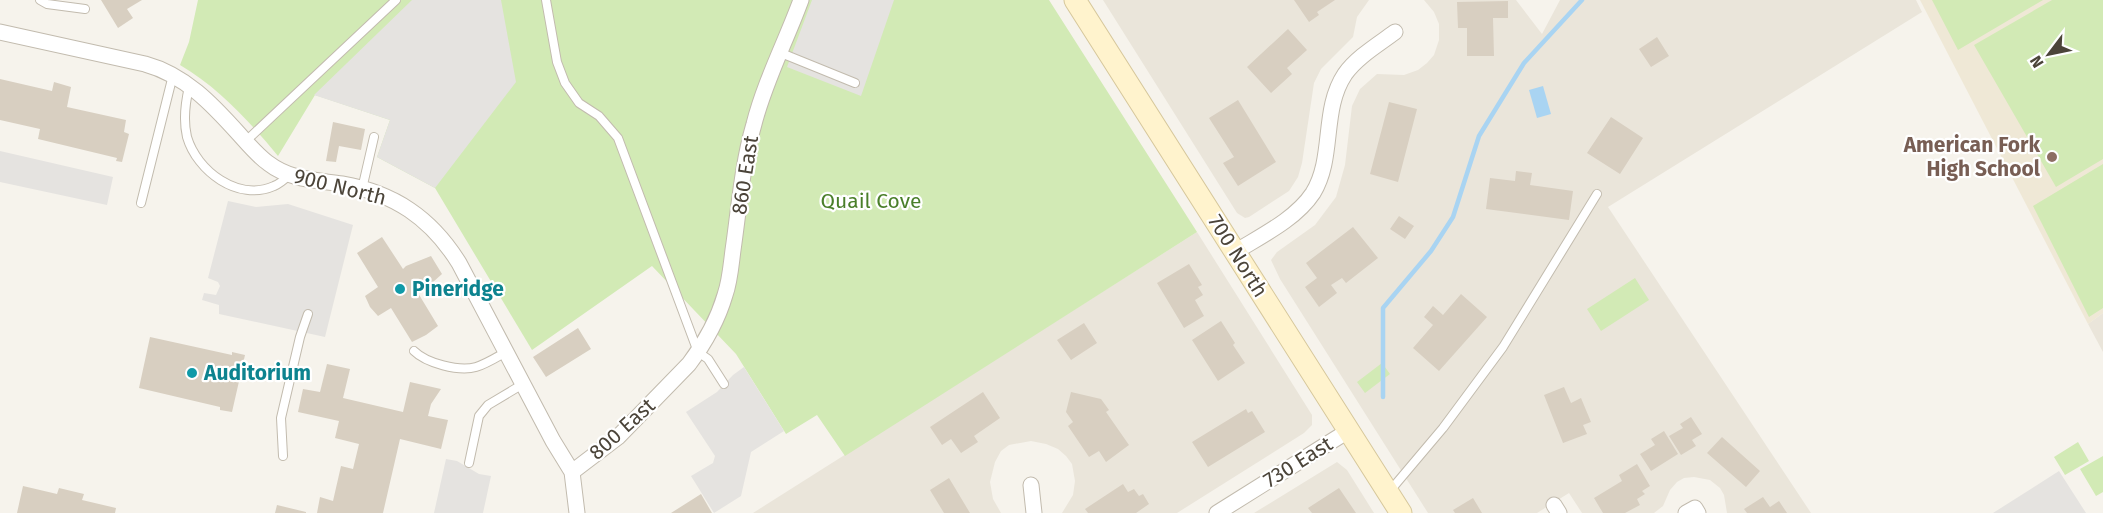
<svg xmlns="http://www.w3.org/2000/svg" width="2103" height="513" font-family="'Fira Sans',sans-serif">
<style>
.residential{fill:#eae5da}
.education{fill:#efe8d6}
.green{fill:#d2eab5}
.parking{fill:#e5e3e0}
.water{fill:#a9d4f2}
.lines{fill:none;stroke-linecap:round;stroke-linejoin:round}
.stream{stroke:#a9d4f2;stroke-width:4.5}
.building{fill:#d8cfc1}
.lane-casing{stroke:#c2bbae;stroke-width:10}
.street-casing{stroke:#c2bbae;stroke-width:17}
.secondary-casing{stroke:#d6c79b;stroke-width:23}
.lane{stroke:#fff;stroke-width:8}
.street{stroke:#fff;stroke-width:15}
.secondary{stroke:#fff3cd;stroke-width:21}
.education-dot{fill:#8d6e63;stroke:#fff;stroke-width:2}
.culture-dot{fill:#0f9aa8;stroke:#fff;stroke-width:2}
.labels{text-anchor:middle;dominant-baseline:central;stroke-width:4.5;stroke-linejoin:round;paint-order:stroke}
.education-label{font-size:21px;font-weight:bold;fill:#785e54;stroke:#fff;text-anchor:end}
.street-label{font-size:21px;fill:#4b4439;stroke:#fff}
.park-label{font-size:21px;fill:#4a7f2a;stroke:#fff}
.culture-label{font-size:21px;font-weight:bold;fill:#0d838f;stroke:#fff;text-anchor:start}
</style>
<rect width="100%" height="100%" fill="#f6f3ec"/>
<path class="residential" d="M1103 0H1369L1357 17 1353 37 1321 69 1314 83 1302 163 1298 177 1289 191 1249 217 1245 218 1237 213Z
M1424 0H1516L1542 34 1560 0H1916L1922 12 1608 207 1811 513H1727L1724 495 1720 488 1710 480 1694 477 1684 478 1677 482 1670 490 1663 506 1654 513H1582L1569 493 1537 513H1428L1280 279 1271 260 1277 252 1315 225 1336 197 1345 165 1352 106 1360 89 1377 74 1404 75 1418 70 1427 63 1434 55 1439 40V24L1434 12Z
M1197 232 1312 415V425L1304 433 1177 513H1062L1073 495 1075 481 1072 464 1066 456 1058 449 1046 444 1031 441 1009 445 1001 451 995 462 990 482 993 499 1001 513H753Z
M2103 313V352L2088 324Z
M1337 462 1347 470 1374 513H1254Z"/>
<path class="education" d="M1920 0H2103V313L2088 324Z"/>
<path class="green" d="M198 0H1049L1197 232 845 456 817 415 786 434 736 354 652 266 532 350 435 188 377 157 390 120 315 95 278 156C249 121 219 88 180 65L189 42Z
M1932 0H2043L1958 50Z
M2052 0H2103V159L2056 187 1974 45Z
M2103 164V308L2089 317 2033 206Z
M1635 278 1649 300 1601 331 1587 309Z
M1382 363 1390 374 1365 393 1357 382Z
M2078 442 2089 461 2065 475 2054 457Z
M2103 456V492L2096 496 2080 469Z"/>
<path class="parking" d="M412 0H501L516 82 435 188 377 157 390 120 314 95Z
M812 0H894L861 96 787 67Z
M0 151 113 177 107 205 0 182Z
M228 201 256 207 288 204 353 225 325 337 219 314V305L202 300 204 293 216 295 220 286 218 282 208 278Z
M744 367 784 431 751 452 741 496 714 513 691 476 713 463 715 456 686 412 717 392 733 375Z
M446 459 457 461 479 474 491 476 483 513H434Z
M2059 471 2086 513H1993Z"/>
<path class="water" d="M1543 86 1551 114 1537 118 1529 90Z"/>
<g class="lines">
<path class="stream" d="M1383 397V308L1431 251 1453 217 1479 136 1524 63 1582 0"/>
</g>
<path class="building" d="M101 0H142L127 9 133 18 118 28Z
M1294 0H1335L1317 12 1319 15 1309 22Z
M1508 1V18H1493L1494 56H1467V28H1458L1457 2Z
M1288 29 1307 50 1287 68 1292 74 1271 93 1247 67Z
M1657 37 1669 56 1651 67 1639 49Z
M0 79 52 91 54 82 71 87 67 107 126 120 124 132 129 134 122 162 116 161 117 158 38 139 40 129 0 120Z
M1238 100 1276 162 1238 186 1223 163 1234 157 1209 118Z
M1389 102 1417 109 1398 182 1370 174Z
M1611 117 1643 138 1620 174 1587 153Z
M333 122 365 129 361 150 339 146 336 162 326 161Z
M1516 171 1532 173 1530 185 1573 191 1569 220 1486 209 1490 178 1515 181Z
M1399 216 1414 226 1405 239 1390 229Z
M1353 227 1378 258 1346 283 1342 278 1331 285 1337 293 1319 307 1305 287 1317 278 1306 263Z
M382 237 403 269 406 266 431 256 442 274 423 291 418 293 438 326 426 335 412 342 391 308 378 316 370 307 365 296 378 287 357 253Z
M1189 264 1202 285 1198 287 1203 295 1195 300 1204 316 1184 328 1157 283Z
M1461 294 1487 317 1439 371 1413 348 1433 325 1424 317 1433 306 1443 315Z
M1221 321 1235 343 1233 345 1245 363 1218 381 1192 340Z
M1084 323 1097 343 1071 360 1057 340Z
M578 328 591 349 546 377 533 357Z
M150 337 232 355V352L245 355 232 412 220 410V407L139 388Z
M327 364 350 369 343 398 403 412 410 382 441 389 431 404 428 416 448 420 441 449 400 439 383 513H317L320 497 333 501 341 466 353 469 359 444 335 438 339 421 298 412 303 389 320 392Z
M1564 387 1571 403 1581 398 1591 422 1583 425 1587 434 1563 443 1544 395Z
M983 392 1000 418 974 436 978 442 961 453 951 439 942 445 930 427Z
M1071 392 1101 399 1109 410 1106 412 1129 445 1106 462 1099 451 1089 457 1068 426 1073 422 1066 412Z
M1246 409 1248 413 1252 411 1265 432 1208 467 1192 442Z
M1691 417 1702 434 1692 440 1696 446 1681 455 1669 436 1683 428 1680 424Z
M1664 431 1678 454 1651 471 1640 454 1655 445 1651 439Z
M1722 437 1760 471 1746 487 1707 453Z
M1637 464 1650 486 1642 491 1645 494 1637 499 1640 505 1625 513H1603L1594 498 1622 481 1619 475Z
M949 478 970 513H944L930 490Z
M1123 484 1128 492 1134 489 1139 496 1143 494 1149 504 1136 513H1088L1085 509Z
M23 486 57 494 59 488 84 494 82 500 116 508 115 513H17Z
M1339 488 1356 513H1312L1308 508Z
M701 494 712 513H671Z
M1763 497 1770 507 1779 501 1787 513H1747L1744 509Z
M1473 498 1482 513H1455L1453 510Z
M277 505 306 512V513H275Z"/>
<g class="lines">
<g class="lane-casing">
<path id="lane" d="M40 0 47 4 85 9
M546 0 557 62 565 83 579 103 599 116 618 138 698 352 708 359 724 384
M781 53 855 83
M189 87C185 104 183 120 187 137 197 171 238 202 274 186 279 184 285 179 289 175
M246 141 396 0
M362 189 374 137
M141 203 173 75
M414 351C426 363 459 372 476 367 486 364 497 357 506 352
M283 456 281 418 300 337 308 314
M469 463 479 416 488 405 523 384
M1389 492 1443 428 1503 347 1597 194"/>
</g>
<g class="street-casing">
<path id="street" d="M0 32 145 64C185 75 212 104 239 134 248 144 257 155 268 163 290 180 315 180 342 184 394 193 431 218 459 263L553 441 572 472 577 513
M1235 252C1261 236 1296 219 1313 193 1335 157 1321 110 1345 74 1357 57 1379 44 1395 32
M572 472 618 437 689 364C704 344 718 319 725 295 730 281 731 265 733 250 739 209 742 165 754 124 765 81 786 41 801 0
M1031 485 1034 513
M1554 505 1559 513
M1217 513 1348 431
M1686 513 1695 508 1698 513"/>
</g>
<g class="secondary-casing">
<path id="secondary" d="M1075 0 1401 513"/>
</g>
<use href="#lane" class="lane"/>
<use href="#street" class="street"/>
<use href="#secondary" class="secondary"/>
</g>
<circle class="education-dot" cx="2052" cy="157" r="6"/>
<g class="culture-dot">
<circle cx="400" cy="289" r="6"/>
<circle cx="192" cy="373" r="6"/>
</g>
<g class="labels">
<g class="education-label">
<text x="2040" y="145">American Fork<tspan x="2040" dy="24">High School</tspan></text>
</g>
<g class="street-label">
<text transform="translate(745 175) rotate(-81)">860 East</text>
<text transform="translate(340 187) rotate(14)">900 North</text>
<text transform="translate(1238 256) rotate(58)">700 North</text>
<text transform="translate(622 429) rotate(-42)">800 East</text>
<text transform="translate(1298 462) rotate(-32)">730 East</text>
</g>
<g class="park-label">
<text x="871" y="201">Quail Cove</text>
</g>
<g class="culture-label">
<text x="412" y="289">Pineridge</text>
<text x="204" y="373">Auditorium</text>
</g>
</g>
<g transform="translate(2049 54) rotate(238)" stroke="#ffffff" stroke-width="4.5" paint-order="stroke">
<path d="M0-4.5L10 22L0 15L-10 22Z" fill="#4b4439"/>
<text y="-9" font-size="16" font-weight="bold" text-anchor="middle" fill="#4b4439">N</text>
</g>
</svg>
